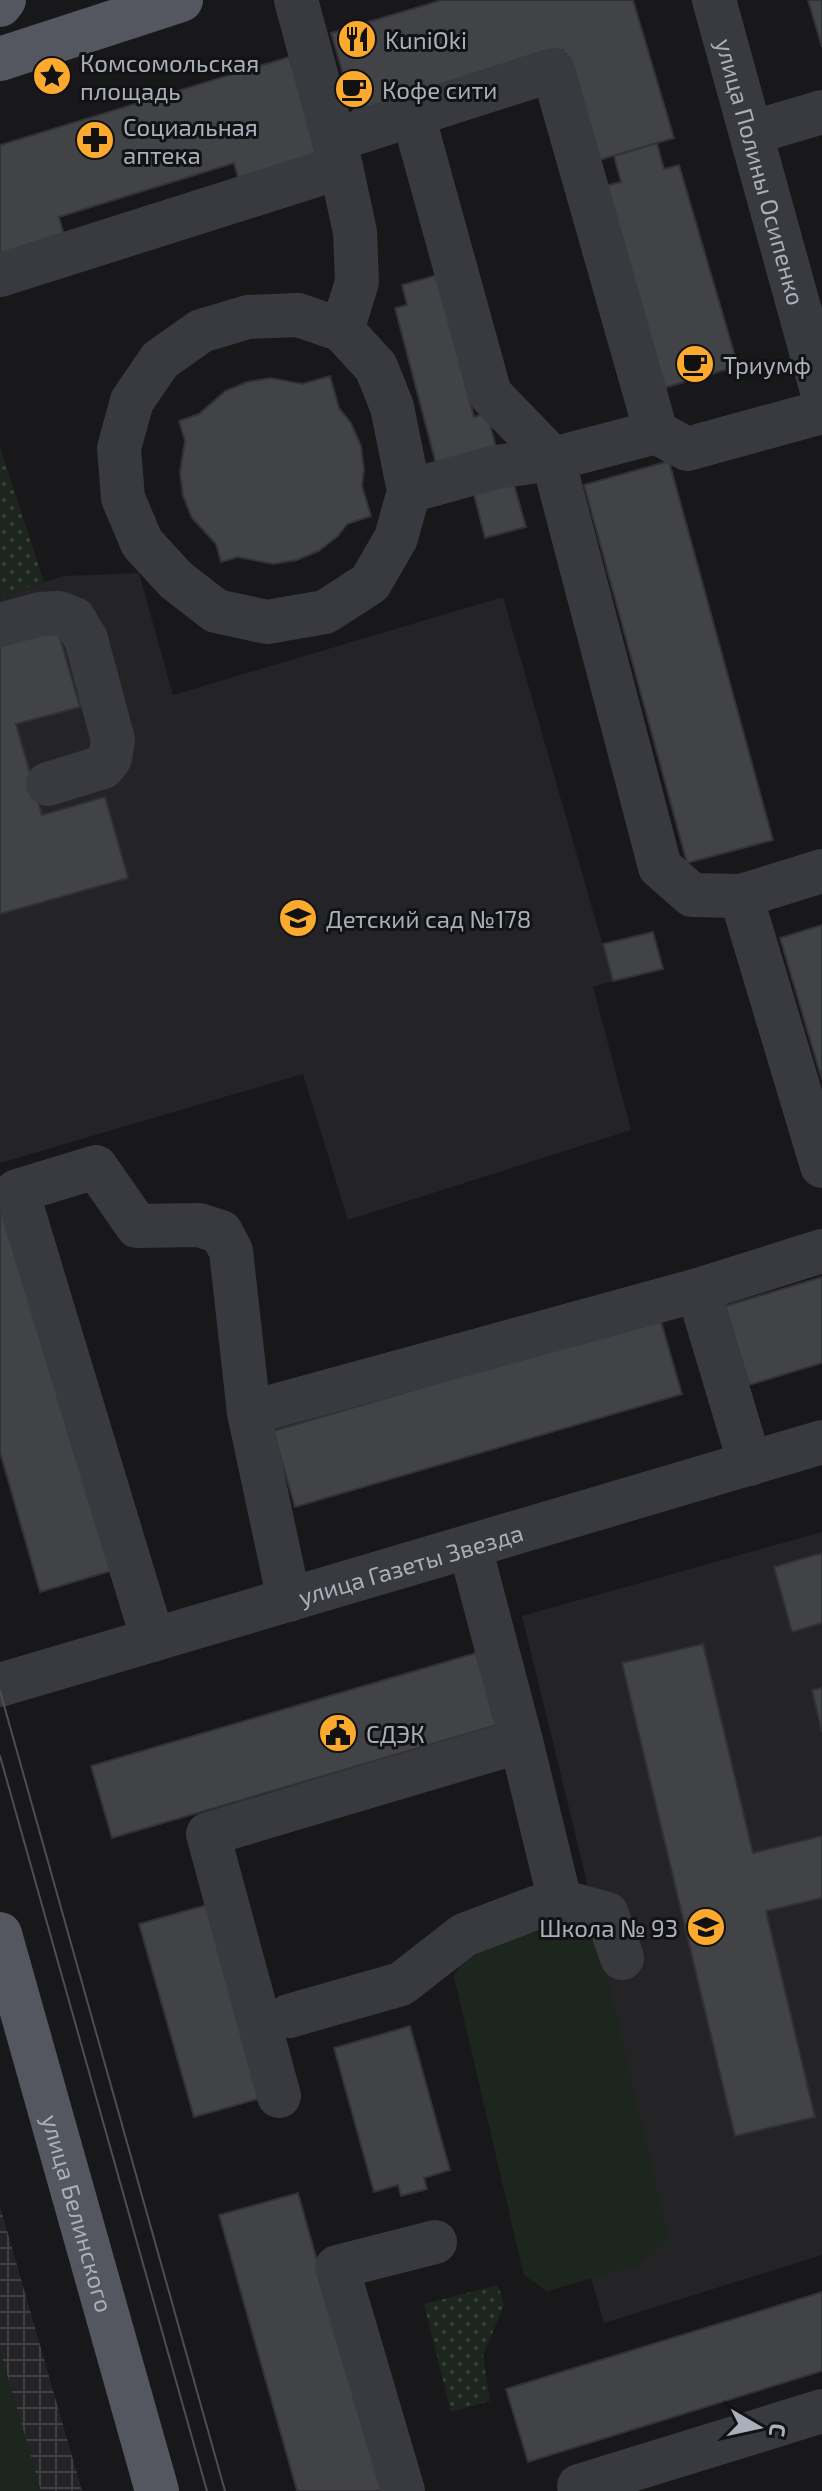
<svg xmlns="http://www.w3.org/2000/svg" width="822" height="2491" font-family="'Exo 2',sans-serif">
<style>
.built{fill:#242427}
.industrial{fill:url(#industrial-grid)}
.grass{fill:#1d261e}
.park{fill:url(#park-dots)}
.building{fill:#424347;stroke:#323236;stroke-width:2}
.lines{fill:none;stroke-linecap:round;stroke-linejoin:round}
.minor{stroke:#393a3f;stroke-width:44}
.major{stroke:#54575f;stroke-width:44}
.tram{stroke:#4b4e54;stroke-width:2}
.labels{text-anchor:middle;dominant-baseline:central;stroke-width:6;stroke-linejoin:round;paint-order:stroke}
.poi-label{font-size:24px;fill:#a9b0bb;stroke:#131315;text-anchor:start}
.street-label{font-size:24px;fill:#a9b0bb;stroke:#131315}
</style>
<defs>
<pattern id="industrial-grid" width="8" height="8" patternUnits="userSpaceOnUse" patternTransform="scale(2)"><rect width="8" height="8" fill="#242427"/><path d="M0 4h8M4 0v8" fill="none" stroke="#414144"/></pattern>
<pattern id="park-dots" width="8" height="8" patternUnits="userSpaceOnUse" patternTransform="scale(2)"><rect width="8" height="8" fill="#1d261e"/><path d="M2 2h.1M6 6h.1" fill="none" stroke="#3b433d" stroke-width="1.8" stroke-linecap="round"/></pattern>
</defs>
<rect width="100%" height="100%" fill="#18181a"/>
<path class="built" d="M139 573 173 695 503 597 613 981 593 987 631 1130 348 1220 303 1074 0 1163V596L64 576Z
M822 1532V2255L604 2323 591 2278 547 2291 524 2275 454 1976 590 1929 586 1878 522 1616Z"/>
<path class="industrial" d="M0 2206 82 2491H0Z"/>
<path class="grass" d="M568 1923 590 1930 600 1945 669 2239 639 2265 547 2291 524 2275 454 1976 469 1950Z
M0 2350 41 2491H0Z"/>
<path class="park" d="M0 447 44 582 0 596Z
M498 2285 504 2305 483 2355 490 2401 451 2412 424 2304Z"/>
<path class="building" d="M442 0H633L674 138 596 161 563 50 354 112 331 33Z
M808 0H822V47Z
M289 57 320 157 239 182 234 163 59 217 64 235 0 255V145Z
M657 143 664 169 679 165 738 366 664 388 604 186 621 182 614 156Z
M437 275 474 417 487 413 496 447 436 464 395 308 407 305 402 285Z
M330 376 339 408 351 423 361 446 364 470 362 486 371 516 347 524 338 536 319 551 297 560 273 564 238 557 221 562 216 544 192 518 183 496 180 472 185 441 179 421 199 414 225 391 247 382 271 378 302 384Z
M669 461 773 840 687 863 584 485Z
M512 477 526 527 485 538 472 487Z
M57 628 80 707 16 724 42 815 105 797 128 878 0 914V644Z
M822 925V1080L780 938Z
M653 932 663 969 613 981 603 944Z
M0 1184 114 1570 40 1592 0 1452Z
M822 1277V1363L749 1385 725 1306Z
M660 1318 682 1394 295 1507 273 1431Z
M822 1553V1623L792 1632 774 1567Z
M703 1644 753 1853 822 1836V1898L766 1911 815 2117 735 2136 622 1663Z
M476 1653 497 1725 112 1838 91 1766Z
M822 1688V1732L812 1690Z
M210 1904 265 2097 194 2117 139 1924Z
M410 2026 450 2170 424 2178 427 2189 401 2196 398 2185 374 2192 334 2048Z
M298 2193 382 2491H297L219 2215Z
M822 2292V2371L528 2462 506 2389Z"/>
<g class="lines">
<g class="minor">
<path d="M296 0 341 167 355 232 357 282 342 330"/>
<path id="s1" d="M714 0 822 391"/>
<path d="M413 115 490 394 553 459 660 867 692 895 741 896 822 871"/>
<path d="M751 133 822 112"/>
<path d="M334 140 553 70 656 432"/>
<path d="M0 275 341 167"/>
<path d="M298 315 342 330 376 367 392 407 409 491 396 538 370 583 325 612 267 622 216 611 176 580 142 543 123 498 119 448 132 401 160 360 201 331 248 317Z"/>
<path d="M409 491 496 467 553 459 656 432 687 449 822 412"/>
<path d="M0 625 40 614 59 613 74 619 86 639 113 740 110 758 103 767 48 784"/>
<path d="M741 896 822 1166"/>
<path d="M698 1290 750 1464"/>
<path d="M249 1413 698 1290 822 1251"/>
<path d="M470 1547 521 1741"/>
<path d="M153 1640 17 1191 96 1167 137 1226 199 1225 221 1232 231 1251 249 1413 289 1600"/>
<path id="s2" d="M0 1685 822 1442"/>
<path d="M560 1901 607 1914 622 1958"/>
<path d="M279 2096 208 1834 521 1741 560 1901 535 1908 464 1935 401 1984 289 2016"/>
<path d="M579 2486 822 2411"/>
<path d="M403 2491 337 2267 435 2242"/>
</g>
<g class="major">
<path d="M0 5 4 0"/>
<path d="M0 59 181 0"/>
<path id="s3" d="M0 1934 157 2491"/>
</g>
<path class="tram" d="M0 1691 225 2491
M0 1756 207 2491"/>
</g>
<defs>
<g id="restaurant-disc" transform="scale(2)"><circle r="9.5" fill="#fcaa2e" stroke="#131315"/><path d="M-5-6h1v4h1v-4h1v4h1v-4h1v5L-1.5 .5V6h-2V.5L-5-1ZM5-6V6H3V1.5H1.5Q1.5-4 5-6Z" fill="#111"/></g>
<g id="sight-disc" transform="scale(2)"><circle r="9.5" fill="#fcaa2e" stroke="#131315"/><path d="M0-6L1.8-2.2L6-1.7L2.9 1.2L3.7 5.4L0 3.3L-3.7 5.4L-2.9 1.2L-6-1.7L-1.8-2.2Z" fill="#111"/></g>
<g id="cafe-disc" transform="scale(2)"><circle r="9.5" fill="#fcaa2e" stroke="#131315"/><path d="M-5.5-4.5H6V0H3Q3 3.5 0 3.5H-2.5Q-5.5 3.5-5.5 0ZM3-3.2v2h1.7v-2ZM-6 4.5H4V6H-6Z" fill="#111"/></g>
<g id="pharmacy-disc" transform="scale(2)"><circle r="9.5" fill="#fcaa2e" stroke="#131315"/><path d="M-2-6h4v4h4v4h-4v4h-4v-4h-4v-4h4Z" fill="#111"/></g>
<g id="school-disc" transform="scale(2)"><circle r="9.5" fill="#fcaa2e" stroke="#131315"/><path d="M0-5L7-2L0 1L-7-2ZM-4 1L0 2.5L4 1V4Q0 6-4 4Z" fill="#111"/></g>
<g id="civic-disc" transform="scale(2)"><circle r="9.5" fill="#fcaa2e" stroke="#131315"/><path d="M-.6-6.5H3V-4.5H.6V-3L4-1V1h2V6H-6V1h2V-1L-.6-3ZM-1.2 2.5V6h2.4V2.5Z" fill="#111"/></g>
</defs>
<g fill-rule="evenodd">
<use href="#restaurant-disc" x="357" y="39"/>
<use href="#sight-disc" x="52" y="76"/>
<use href="#cafe-disc" x="354" y="89"/>
<use href="#pharmacy-disc" x="95" y="140"/>
<use href="#cafe-disc" x="695" y="364"/>
<use href="#school-disc" x="298" y="918"/>
<use href="#civic-disc" x="338" y="1733"/>
<use href="#school-disc" x="706" y="1927"/>
</g>
<g class="labels">
<g class="poi-label">
<text x="385" y="39">KuniOki</text>
<text x="80" y="62">Комсомольская<tspan x="80" dy="28">площадь</tspan></text>
<text x="382" y="89">Кофе сити</text>
<text x="123" y="126">Социальная<tspan x="123" dy="28">аптека</tspan></text>
<text x="723" y="364">Триумф</text>
<text x="326" y="918">Детский сад №178</text>
<text x="366" y="1733">СДЭК</text>
<text x="678" y="1927" text-anchor="end">Школа № 93</text>
</g>
<g class="street-label">
<text stroke="none"><textPath href="#s1" startOffset="178">улица Полины Осипенко</textPath></text>
<text stroke="none"><textPath href="#s2" startOffset="428">улица Газеты Звезда</textPath></text>
<text stroke="none"><textPath href="#s3" startOffset="290">улица Белинского</textPath></text>
</g>
</g>
<g transform="translate(758 2427) rotate(99)" stroke="#131315" stroke-width="6" paint-order="stroke">
<path d="M0-6L14 30L0 20L-14 30Z" fill="#a9b0bb"/>
<text y="-12" font-size="22" font-weight="bold" text-anchor="middle" fill="#a9b0bb">С</text>
</g>
</svg>
